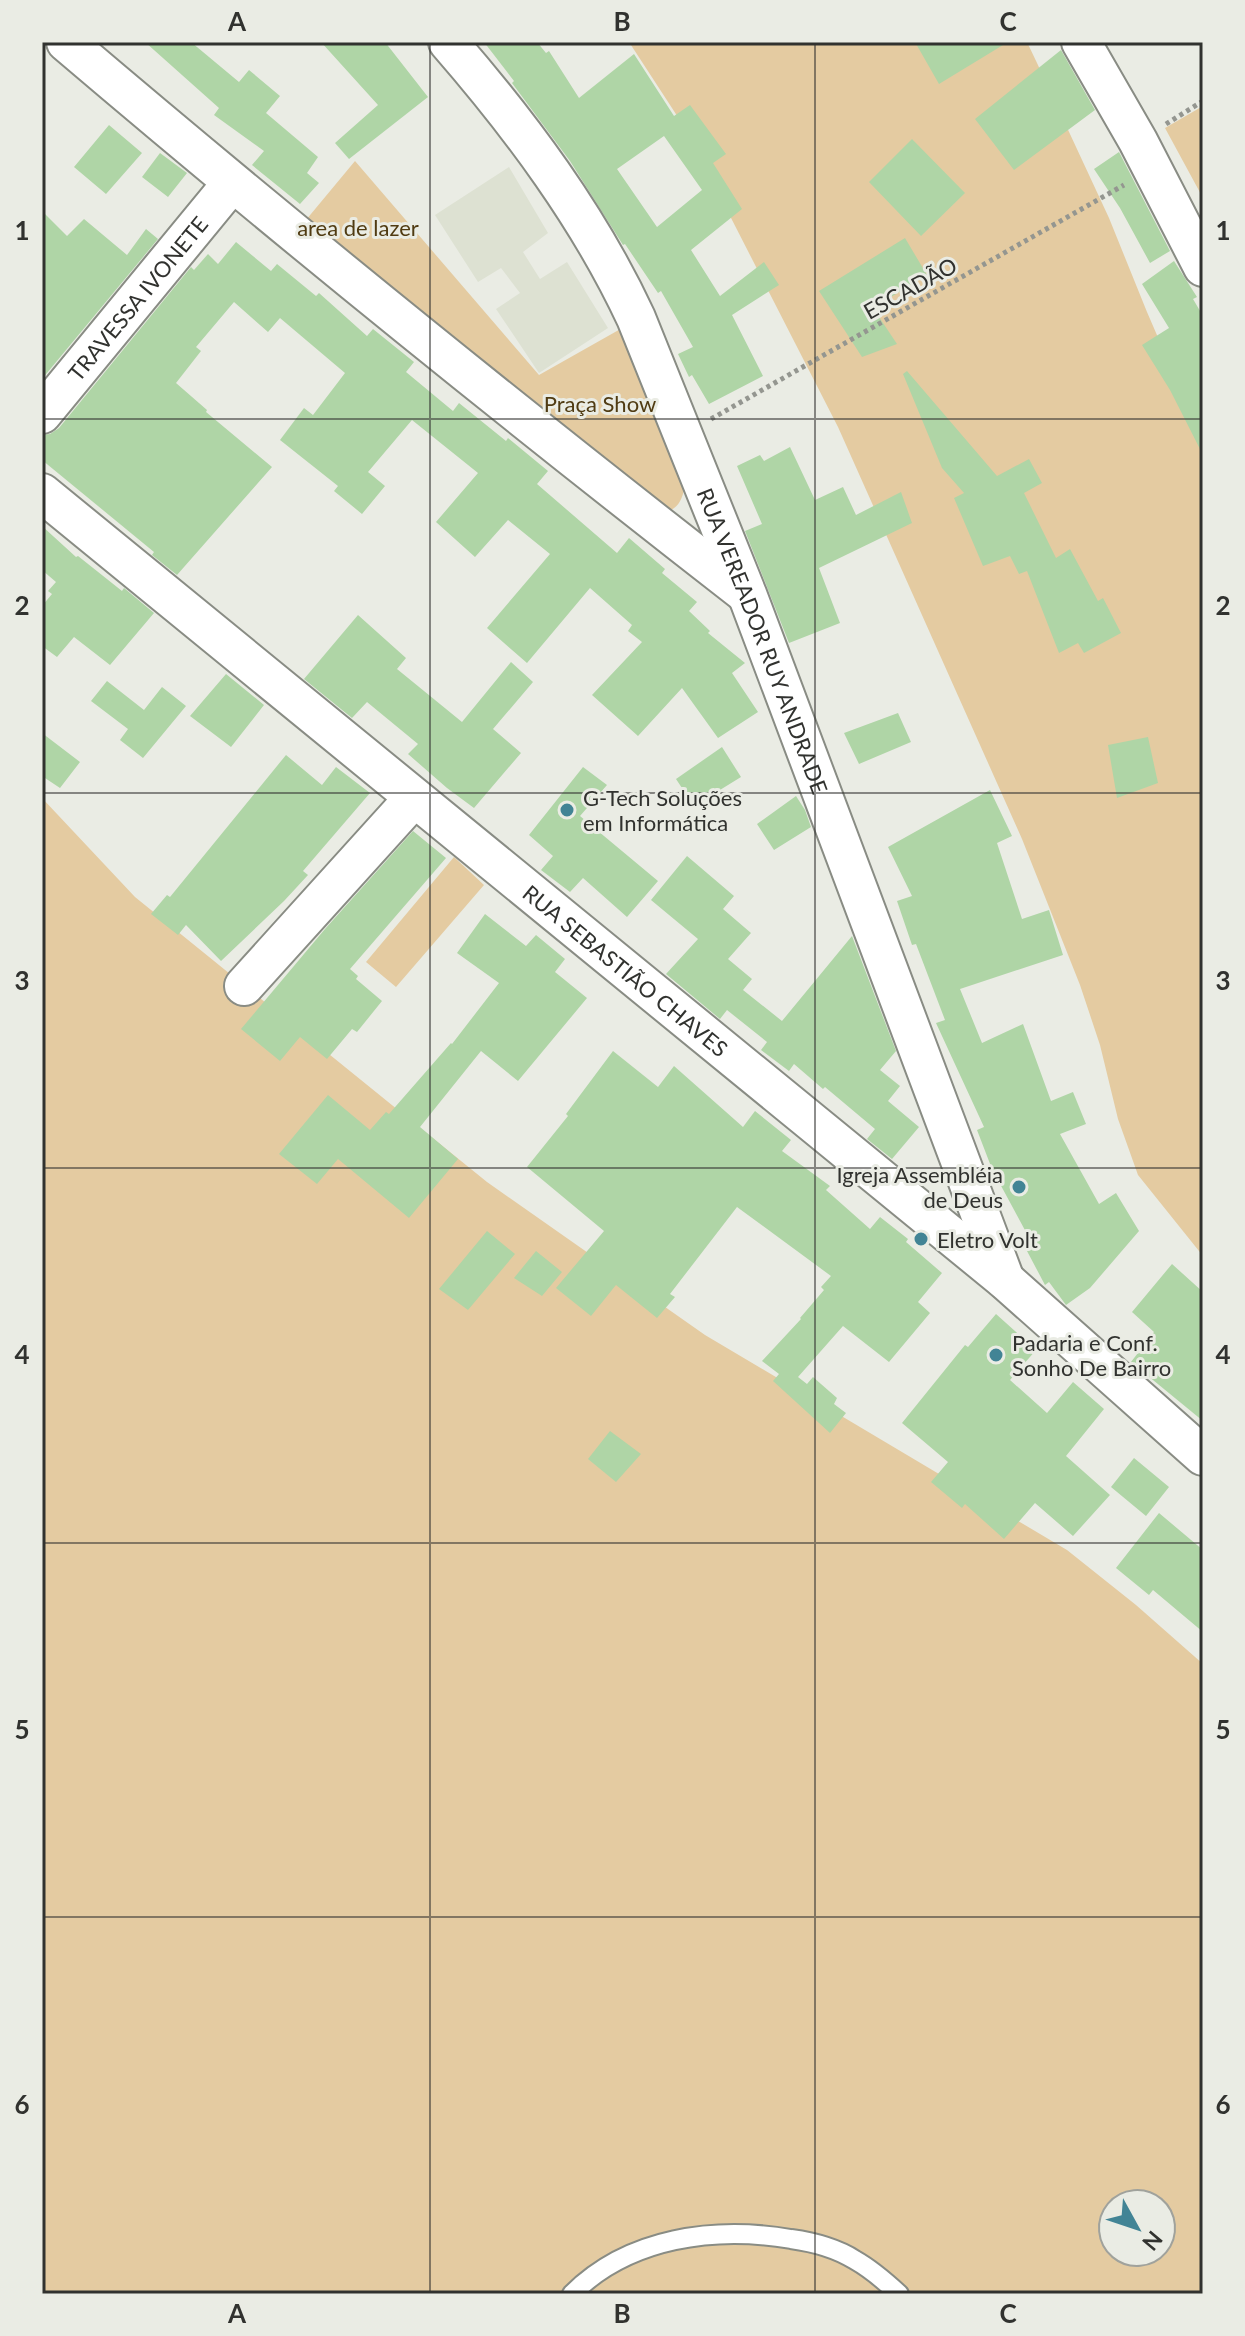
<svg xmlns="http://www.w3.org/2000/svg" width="1245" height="2336" font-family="Lato,sans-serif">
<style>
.built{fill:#dde1d2}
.green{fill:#e4cba1;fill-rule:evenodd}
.building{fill:#afd5a6;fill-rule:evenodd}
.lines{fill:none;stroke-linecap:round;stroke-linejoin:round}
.service-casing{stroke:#898c84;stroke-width:22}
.minor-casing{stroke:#898c84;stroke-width:42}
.path{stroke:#949690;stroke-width:5;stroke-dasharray:4 4;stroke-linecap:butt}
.service{stroke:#fff;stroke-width:18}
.minor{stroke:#fff;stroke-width:38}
.grid{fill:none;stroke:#31322f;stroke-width:2;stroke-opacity:0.55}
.poi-dot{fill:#428495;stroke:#eaece4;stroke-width:3}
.labels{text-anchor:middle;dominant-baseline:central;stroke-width:6;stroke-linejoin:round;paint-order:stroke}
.park-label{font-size:22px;fill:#503b12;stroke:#eaece4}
.street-label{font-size:22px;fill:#31322f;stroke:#eaece4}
.poi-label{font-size:22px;fill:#31322f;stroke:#eaece4;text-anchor:start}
.neatline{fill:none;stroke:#31322f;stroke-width:3}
.grid-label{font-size:26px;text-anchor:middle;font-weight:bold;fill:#31322f}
</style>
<rect width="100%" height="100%" fill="#eaece4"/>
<path class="built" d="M509 167 548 233 523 252 540 279 567 262 608 328 539 373 496 309 520 293 501 268 478 282 435 215Z"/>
<path class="green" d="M629 42H1027L1037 63 1109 218 1147 312 1203 442V1256L1138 1175 1118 1119 1100 1045 1080 985 1022 839 838 427 685 128Z
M1203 106V198L1165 128Z
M355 161 539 375 624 327 685 486C681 504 677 510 659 514L296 232Z
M42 798 135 897 487 1182 705 1335 1067 1550 1136 1605 1203 1664V2294H42ZM1113 2204H1161V2252H1113Z
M454 857 484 885 396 987 366 962Z"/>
<path class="building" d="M145 42H191L239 82 249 70 280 96 266 113 318 157 307 173 319 183 300 204 252 165 264 151 214 115 219 108Z
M321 42H385L428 97 349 159 335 143 378 105Z
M484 42H537L546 53 549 51 579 98 634 54 674 116 690 105 726 154 713 163 742 209 691 250 720 296 764 262 779 285 732 315 763 376 709 404 692 375 689 377 678 354 693 347 661 291 658 293 625 244 623 245 570 161 512 83 514 81ZM664 136 702 190 657 227 617 169Z
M915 42H1008L939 84Z
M1061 50 1095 110 1014 170 975 119Z
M109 125 142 153 106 194 74 167Z
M912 139 965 193 921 236 869 182Z
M1119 152 1170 251 1150 263 1120 208 1094 169Z
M160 153 187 173 168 197 142 177Z
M42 211 67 236 84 219 127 255 146 229 158 239 42 379Z
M905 238 927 275 873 308 897 344 862 357 819 291Z
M236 242 271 271 277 264 316 296 319 293 367 336 373 329 414 362 406 372 453 411 459 403 506 441 508 438 548 471 537 484 617 553 629 538 665 569 662 573 697 602 689 611 710 631 708 633 745 663 732 673 758 712 718 738 682 688 638 736 592 695 642 642 628 631 632 625 590 588 527 663 487 628 550 554 508 520 475 557 436 522 478 473 412 420 368 472 385 486 362 514 334 491 338 486 280 440 304 408 313 415 345 373 280 318 268 332 234 302 196 347 201 351 176 383 207 410 206 412 272 467 177 575 152 555 154 552 42 460V435L50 434 59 428 191 267 194 270 208 254 218 264Z
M1174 261 1197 297 1193 299 1203 316V455L1170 390 1142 345 1169 328 1142 284Z
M907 371 997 476 1029 459 1042 483 1024 493 1056 558 1070 549 1098 601 1103 598 1121 633 1084 653 1078 643 1059 653 1027 571 1019 574 1010 556 983 566 954 498 964 493 942 468 903 374Z
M790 447 815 500 843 487 856 515 901 492 912 523 819 568 840 623 789 643 745 531 762 524 737 466 760 455 764 461Z
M42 526 76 557 78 556 122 591 124 588 154 613 110 665 74 637 57 657 42 646V606L52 594 48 591 56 582 42 570Z
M358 615 406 658 397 669 462 722 511 662 533 682 493 729 521 753 474 808 447 788 408 754 418 744 367 702 352 718 304 679Z
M226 674 264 705 231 747 190 716Z
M107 681 144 710 162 687 186 706 143 758 120 740 128 729 91 701Z
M898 713 911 742 859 764 844 733Z
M42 733 80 762 60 788 42 776Z
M1148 737 1158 783 1117 798 1108 745Z
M722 747 741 777 694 806 676 779Z
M286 755 322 785 336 767 370 793 303 871 308 875 284 901 221 961 186 925 178 935 151 914 167 895 170 897Z
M583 767 607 785 580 816 658 881 627 917 583 878 570 892 541 870 553 856 529 835Z
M990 790 1012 836 997 843 1022 919 1049 910 1063 955 960 989 982 1043 1023 1024 1051 1101 1073 1092 1086 1124 1060 1134 1099 1204 1116 1193 1139 1231 1090 1288 1066 1305 1049 1282 1045 1285 1027 1251 1034 1247 992 1169 977 1130 984 1127 936 1023 945 1020 916 944 912 945 897 901 912 896 888 847Z
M796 796 805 810 811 827 774 850 757 824Z
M413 831 446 858 350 969 358 976 356 979 382 1001 357 1032 352 1029 327 1059 300 1037 280 1061 241 1029 325 929Z
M687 856 734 896 723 909 751 933 728 959 752 979 743 990 782 1021 852 936 896 1051 880 1070 900 1086 888 1101 919 1127 892 1159 867 1139 875 1129 825 1087 823 1089 794 1064 789 1071 761 1050 767 1042 727 1010 720 1019 666 974 698 939 651 900Z
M485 914 526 946 536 935 565 959 555 972 587 998 518 1081 481 1051 420 1127 458 1159 409 1218 338 1159 317 1184 279 1154 328 1095 370 1130 386 1112 389 1114 451 1043 452 1044 499 983 457 953Z
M613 1051 658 1087 674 1066 743 1127 755 1111 791 1140 782 1151 830 1186 826 1190 870 1229 880 1217 908 1239 906 1242 942 1273 918 1302 930 1313 889 1362 843 1326 798 1377 807 1384 813 1377 837 1398 834 1404 846 1413 830 1433 773 1381 779 1374 762 1361 801 1319 800 1318 824 1290 821 1287 831 1276 737 1207 670 1294 675 1297 657 1318 616 1285 591 1316 556 1288 604 1231 527 1167 568 1116 566 1114Z
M487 1231 515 1254 468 1310 439 1289Z
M536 1251 562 1272 542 1296 514 1278Z
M1172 1264 1203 1292V1421L1131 1362 1154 1332 1132 1312Z
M996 1314 1036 1350 1010 1380 1047 1413 1073 1382 1104 1409 1066 1456 1110 1495 1073 1536 1035 1503 1004 1539 965 1504 962 1508 931 1482 948 1462 902 1423 965 1345 968 1347Z
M610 1431 641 1454 616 1482 588 1459Z
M1134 1458 1169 1487 1146 1516 1111 1487Z
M1159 1513 1203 1550V1632L1153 1590 1149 1595 1116 1568Z"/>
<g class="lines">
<g class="service-casing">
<path id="service" d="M572 2294C629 2237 715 2226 791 2239 813 2242 836 2248 855 2260 871 2269 886 2282 899 2294"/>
</g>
<g class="minor-casing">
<g id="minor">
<path d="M66 42C288 231 515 414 745 593"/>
<path id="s1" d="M448 42C521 126 589 217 636 318L747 594 1005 1280"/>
<path d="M1081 42 1138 141 1203 267"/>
<path id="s2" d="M42 414 232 183"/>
<path id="s3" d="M42 493 1005 1280 1203 1456"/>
<path d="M244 986 414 798"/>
</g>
</g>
<path class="path" d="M1166 124 1203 101
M711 419 1124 185"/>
<use href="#service" class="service"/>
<use href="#minor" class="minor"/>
</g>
<path class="grid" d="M430 42V2294M815 42V2294M42 419H1203M42 793H1203M42 1168H1203M42 1543H1203M42 1917H1203"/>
<g class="poi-dot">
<circle cx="567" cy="810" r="8"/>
<circle cx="1019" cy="1187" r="8"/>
<circle cx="921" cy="1239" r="8"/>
<circle cx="996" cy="1355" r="8"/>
</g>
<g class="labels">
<g class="park-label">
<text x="358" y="227">area de lazer</text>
<text x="600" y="403">Praça Show</text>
</g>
<g class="street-label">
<text transform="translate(910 288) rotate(-29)">ESCADÃO</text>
<text stroke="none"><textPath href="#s2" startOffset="150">TRAVESSA IVONETE</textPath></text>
<text stroke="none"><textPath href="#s1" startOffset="682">RUA VEREADOR RUY ANDRADE</textPath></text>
<text stroke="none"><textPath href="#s3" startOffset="754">RUA SEBASTIÃO CHAVES</textPath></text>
</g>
<g class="poi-label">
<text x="583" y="797">G-Tech Soluções<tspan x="583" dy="25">em Informática</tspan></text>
<text x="1003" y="1174" text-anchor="end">Igreja Assembléia<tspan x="1003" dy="25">de Deus</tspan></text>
<text x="937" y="1239">Eletro Volt</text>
<text x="1012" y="1342">Padaria e Conf.<tspan x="1012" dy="25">Sonho De Bairro</tspan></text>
</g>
</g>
<rect width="1245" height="2336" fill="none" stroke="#eaece4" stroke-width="88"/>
<g transform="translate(1137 2228) rotate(130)"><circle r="38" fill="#eaece4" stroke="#a0a29c" stroke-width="2"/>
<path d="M0-6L14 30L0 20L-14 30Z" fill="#428495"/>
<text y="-12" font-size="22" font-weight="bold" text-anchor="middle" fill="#31322f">N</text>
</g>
<rect x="44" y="44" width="1157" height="2248" class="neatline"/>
<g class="grid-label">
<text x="237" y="31">A</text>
<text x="622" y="31">B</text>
<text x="1008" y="31">C</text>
<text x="22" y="240">1</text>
<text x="1223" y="240">1</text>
<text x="22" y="615">2</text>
<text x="1223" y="615">2</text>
<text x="22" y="990">3</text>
<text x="1223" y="990">3</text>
<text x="22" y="1364">4</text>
<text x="1223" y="1364">4</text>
<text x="22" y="1739">5</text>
<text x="1223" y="1739">5</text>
<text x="22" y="2114">6</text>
<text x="1223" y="2114">6</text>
<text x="237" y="2323">A</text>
<text x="622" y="2323">B</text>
<text x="1008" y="2323">C</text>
</g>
</svg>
